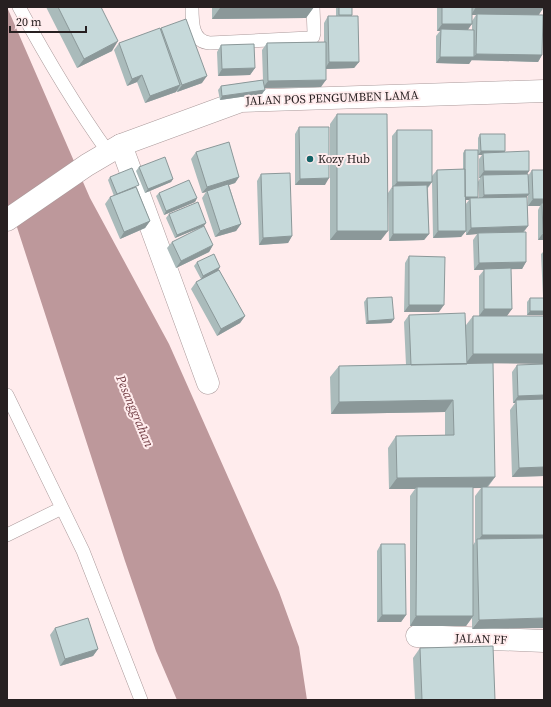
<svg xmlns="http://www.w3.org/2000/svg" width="551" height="707" font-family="'Source Serif 4',serif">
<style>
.water{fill:#bd989b}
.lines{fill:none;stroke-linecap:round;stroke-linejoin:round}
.lane-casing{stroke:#ab9a9b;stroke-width:14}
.street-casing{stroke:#ab9a9b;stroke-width:23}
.secondary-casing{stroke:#ab9a9b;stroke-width:23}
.lane{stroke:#fff;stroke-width:13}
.street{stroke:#fff;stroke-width:22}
.secondary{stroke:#fff;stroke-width:22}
.wall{fill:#abb;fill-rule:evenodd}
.shaded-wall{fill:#8b9899}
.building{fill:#c6d9da;stroke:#8b9899}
.poi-dot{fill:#126266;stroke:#ffeced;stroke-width:1.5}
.labels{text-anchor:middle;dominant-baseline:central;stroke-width:4;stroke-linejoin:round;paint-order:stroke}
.street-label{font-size:12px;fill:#272021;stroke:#ffeced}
.poi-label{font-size:12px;fill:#272021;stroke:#ffeced;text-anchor:start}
.water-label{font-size:13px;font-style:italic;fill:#723d44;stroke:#ffeced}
</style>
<rect width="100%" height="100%" fill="#ffeced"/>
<path class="water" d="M7 7 90 198 169 344 279 592 299 647 307 700H177L156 651 125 561 15 221 7 207Z"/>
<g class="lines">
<g class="lane-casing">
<path id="lane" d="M19 7C46 57 75 106 108 152
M192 7C192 22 192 42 210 43L309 38 313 37 314 33 313 7
M7 395 83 551 141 700
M7 535 62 508"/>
</g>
<g class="street-casing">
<path id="street" d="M121 145 208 383
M417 636 544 641"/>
</g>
<g class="secondary-casing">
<path id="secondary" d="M7 220 87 165 121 145 241 101 544 91"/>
</g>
<use href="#lane" class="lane"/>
<use href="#street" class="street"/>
<use href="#secondary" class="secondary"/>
</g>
<path class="wall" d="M46 7H101L112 51 77 68Z
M212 7H314L306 18 212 19Z
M336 7H352V16L359 62 354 68 326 69 321 87 265 88 262 94 220 100 218 90 221 86 263 80 262 50 267 43 324 42V23L328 16H336Z
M437 7H544L538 15 542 55 538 62 471 60 469 64 436 63V36L440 31H437ZM472 15H476L472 21V30H468Z
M161 28 202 83 177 92 176 90V92L145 103 137 82 127 86 114 50 119 43 160 29Z
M221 45 255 68 250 75 218 76 217 52Z
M337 114 381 240H330V124Z
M299 127 325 185H295V134Z
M397 130 432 176 437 170 463 169V153L465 150 477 198H479L478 182 480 178H479V159L482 155H478V138L480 134 505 151V152L529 171 527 174 528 176 532 170H544V240H538V210L540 206H528V195L527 197 528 226 524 232 526 262 522 269H511L512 309 467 363 495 477 488 487H544V538L472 629V618L466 626H410V496L415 489H389L388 448 396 436 445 435V412L331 414 330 377 339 366 406 365 404 322 409 315 466 325 473 316H479V276L484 270H474L473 240 477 234 466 235V220V231L461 237 433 238 432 182 428 188 429 234 424 240 389 241 388 193 392 187V136ZM465 200H469L465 205ZM473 488H481L475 496V542L473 545Z
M196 152 239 177 235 183 229 185 241 224 236 231 215 237 202 198 206 192 202 193 191 159Z
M139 167 173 179 171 182 145 193 136 171Z
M261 174 292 236 288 243 259 245 257 181Z
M110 177 137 188 150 221 145 228 120 239 105 204 110 197 114 196 108 180Z
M159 193 197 198 195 202 164 215 156 196Z
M169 214 204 226 175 238 166 218Z
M172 242 213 245 209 252 176 268 167 248Z
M544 251V297H543L541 254Z
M409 256 439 312H404L405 263Z
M197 262 219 270 245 316 240 323 217 336 191 289 196 282 201 279 194 266Z
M367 298 394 319 391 323 366 324 364 302Z
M530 298 544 315H527V302Z
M544 364V476L512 477 510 410 515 403H513L512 372 517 365Z
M381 544 406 615 401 622H377V551Z
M55 628 98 649 93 656 60 666 50 635Z
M420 648 495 700H415L413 658Z"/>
<path class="shaded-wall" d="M263 7H314L306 18 212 19 220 8Z
M476 7H544L538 16 477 14 476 15H471Z
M442 24H472L467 31 441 29 440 31H437Z
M118 41 112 51 77 68 84 59Z
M476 54 542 55 538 62 471 60Z
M440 57H474L469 64 436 63Z
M329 62H359L354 68 325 69Z
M255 68 250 75 218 76 222 69Z
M142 75 137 82 127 86 132 79Z
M207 76 202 83 177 92 182 85Z
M326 80 321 87 263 88 268 81Z
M180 85 176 92 145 103 150 96Z
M265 90 262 94 220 100 222 96Z
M481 151H505L503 154 483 153 482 155H478Z
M484 171H529L525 177 483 175 480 178H479Z
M239 177 235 183 208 192 207 191 206 192 202 193 207 187Z
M329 178 325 185H295L300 179Z
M173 179 171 182 145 193 148 189Z
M397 182H432L427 188 392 189Z
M529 194 524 201 479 202 484 195Z
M465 197H478L476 200 470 198 469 200H463Z
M197 198 195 202 164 215 166 211Z
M533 199H544V206L542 203 540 206H528Z
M150 221 145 228 120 239 124 232Z
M206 223 204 226 175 238 177 235Z
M241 224 236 231 215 237 220 231Z
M528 226 523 232 478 233 477 234 466 235 471 228Z
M337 231H388L381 240H330Z
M438 231H466L461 237 433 238Z
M543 233H544V240H538Z
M393 234H429L424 240 389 241Z
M292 236 288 243 259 245 263 238Z
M213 245 209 252 176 268 181 261Z
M526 262 522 269 474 270 479 263Z
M220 267 218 271 201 279 203 276Z
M409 305H444L439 312H404Z
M484 309H512L507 316H479Z
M530 311H544V315H527Z
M245 316 240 323 217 336 221 329Z
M394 319 391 323 366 324 368 321Z
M473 354H544V364L466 363Z
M544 395V402L516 400 515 403H513L518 396Z
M453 400 445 412 331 414 339 402Z
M544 467V476L512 477 519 468Z
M495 477 486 488 482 487 481 488 417 489V487L415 489H389L397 478Z
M482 535H544V538L539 545 477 542Z
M382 615H406L401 622H377Z
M416 616H473L466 626H410Z
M544 618V628L472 629 479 620Z
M98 649 93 656 60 666 65 659Z"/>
<path class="building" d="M58 7H101L118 41 84 59Z
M220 7H263L220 8Z
M339 7H352V15H339Z
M442 7H472V24H442Z
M477 14 543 15 542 55 476 54Z
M328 16H358L359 62H329Z
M186 19 207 76 182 85 161 28Z
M160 28 180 85 150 96 142 75 132 79 119 43Z
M441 29 474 30V57H440Z
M326 42V80L268 81 267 43Z
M254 44 255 68 222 69 221 45Z
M263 80 265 90 222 96 221 86Z
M337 114H387L388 231H337Z
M299 127H329V178L300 179Z
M397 130H432V182H397Z
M480 134H505V151H481Z
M229 142 239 177 207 187 196 152Z
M465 150H478V197H465Z
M529 151V171H484L483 153Z
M165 157 173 179 148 189 139 167Z
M132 168 139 185 117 194 110 177Z
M465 169 466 231H438L437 170Z
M532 170H544V199H533Z
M290 173 292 236 263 238 261 174Z
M528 174 529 194 484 195 483 175Z
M189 180 197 198 166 211 159 193Z
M228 184 241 224 220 231 207 191Z
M427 185 429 234H393V186Z
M136 187 150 221 124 232 110 197Z
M527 197 528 226 471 228 470 198Z
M198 202 206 223 177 235 169 214Z
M542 203H544V233H543Z
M204 226 213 245 181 261 172 242Z
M526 232V262L479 263 478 233Z
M214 254 220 267 203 276 197 262Z
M409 256 445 257 444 305H409Z
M511 268 512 309H484V269Z
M219 270 245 316 221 329 196 282Z
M392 297 394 319 368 321 367 298Z
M530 298H544V311H530Z
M465 313 467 364 411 365 409 315Z
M473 316H544V354H473Z
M493 363 495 477 397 478 396 436 454 435 453 400 339 402V366Z
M544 364V395L518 396 517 365Z
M544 399V467L519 468 516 400Z
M417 487H473V616H416Z
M482 487H544V535H482Z
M544 538V618L479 620 477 539Z
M381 544H405L406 615H382Z
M88 618 98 649 65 659 55 628Z
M493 646 495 700H422L420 648Z"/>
<circle class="poi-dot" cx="310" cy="159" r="4"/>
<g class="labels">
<g class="street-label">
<text transform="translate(332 98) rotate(-2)">JALAN POS PENGUMBEN LAMA</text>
<text transform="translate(481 639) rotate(2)">JALAN FF</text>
</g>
<g class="poi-label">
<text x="318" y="159">Kozy Hub</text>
</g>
<g class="water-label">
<text transform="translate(135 411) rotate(67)">Pesanggrahan</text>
</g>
</g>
<rect width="551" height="707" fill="none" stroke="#272021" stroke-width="16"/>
<path d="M10 26v6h76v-6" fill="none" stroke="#272021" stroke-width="2"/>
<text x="16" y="26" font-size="12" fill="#272021" stroke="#ffeced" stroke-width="3" paint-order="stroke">20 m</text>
</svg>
